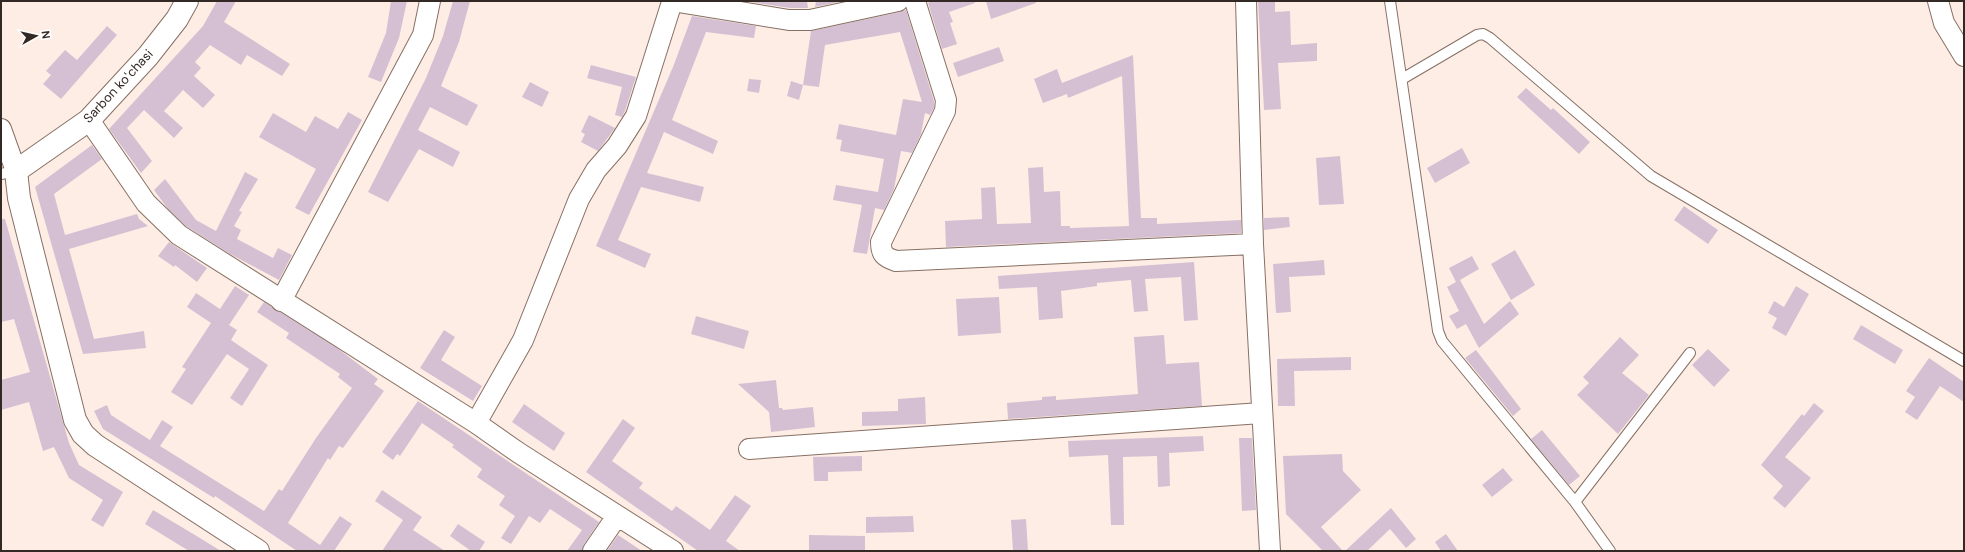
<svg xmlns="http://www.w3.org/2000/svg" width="1965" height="552" font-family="'DM Sans',sans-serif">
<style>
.building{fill:#d5c0d3}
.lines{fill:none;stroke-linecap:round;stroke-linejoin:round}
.lane-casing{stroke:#877064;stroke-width:12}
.street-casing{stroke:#877064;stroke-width:22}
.secondary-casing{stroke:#877064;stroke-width:24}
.lane{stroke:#fff;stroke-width:10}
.street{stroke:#fff;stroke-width:20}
.secondary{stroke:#fff;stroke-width:22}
.labels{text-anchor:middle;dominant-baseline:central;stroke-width:4;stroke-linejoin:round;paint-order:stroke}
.street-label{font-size:13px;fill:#332924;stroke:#fefefe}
</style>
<rect width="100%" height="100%" fill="#feede5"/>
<path class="building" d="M217 1H236L224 22 290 64 282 76 247 55 241 65 210 45 195 62 201 68 194 76 215 95 203 108 183 90 164 111 183 128 174 138 144 110 127 128 152 161 141 173 109 129 203 26Z
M391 1H407L399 38 381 82 368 77 386 33Z
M453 1H470L459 42 441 86 478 105 467 126 430 107 418 130 460 152 453 167 419 149 388 202 368 192 426 78 443 36Z
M744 1H807L808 8H790Z
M816 1H844L815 7Z
M932 1H975V3L949 12 953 22 950 23 957 44 942 49 928 3Z
M986 1H1036V3L991 19Z
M1258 1H1275V12L1290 11 1291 45 1317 43V61L1278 63 1281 109 1264 110Z
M906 10 934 101V108L930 115 925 113 921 134 912 153 901 151 894 189 884 210 875 208 867 254 853 252 862 205 833 200 836 185 878 192 884 159 840 151 842 140 836 139 839 124 896 135 903 99 922 102 900 32 825 45 819 87 803 85 811 31 900 12Z
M692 16 756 26 754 38 706 32 672 120 718 141 713 154 664 132 647 173 704 187 700 202 641 187 618 240 651 254 645 268 596 246 673 67Z
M107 26 117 35 61 99 43 84 51 75 46 71 65 50 77 60Z
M999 47 1004 61 958 77 953 63Z
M1133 55 1141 218H1157V224L1241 220V233L946 247 945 221 982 219 981 188 995 187 997 224 1031 223 1028 168 1043 167 1044 192 1060 191 1061 226H1070V228L1129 226 1122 76 1068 98 1067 94 1043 103 1034 79 1057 69 1062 83Z
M591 65 636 77 625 111 622 117 615 115 622 87 587 78Z
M749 79 761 80 759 93 747 91Z
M791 81 803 85 799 100 787 96Z
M530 82 549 92 542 107 522 97Z
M1526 88 1551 110 1553 108 1590 142 1579 154 1517 97Z
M348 112 362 120 309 215 295 208 316 169 259 137 273 113 306 132 315 116 338 129Z
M589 115 615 128 598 151 581 142 585 134 581 132Z
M92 145 102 159 54 194 65 235 137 214 139 219 148 226 69 249 94 339 144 331 146 348 83 354 35 187Z
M1462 148 1470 163 1435 183 1427 168Z
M1340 156 1344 204 1319 205 1316 158Z
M245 172 258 179 239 211 242 212 234 226 241 230 237 239 273 258 278 248 292 255 279 280 230 254 186 226 168 209 154 190 165 179 196 220 216 231Z
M1684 206 1718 230 1708 244 1674 220Z
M1289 217 1290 227 1264 230V218Z
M1 219H5L69 443 79 465 123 492 103 527 91 520 103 500 69 478 54 447 43 451 29 402 1 410V380L30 372 14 319 1 322Z
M169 242 207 268 197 282 175 265 174 267 158 256Z
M1515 250 1535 285 1511 300 1491 264Z
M1472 256 1479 269 1460 280 1484 324 1510 301 1519 314 1479 348 1466 324 1457 329 1449 316 1459 311 1447 287 1456 282 1449 268Z
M1324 260 1325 275 1289 277 1291 312 1276 313 1273 264Z
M1194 262 1198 320 1184 321 1181 277 1145 279 1148 311 1134 312 1131 280 1097 283V286L1061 291 1063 318 1039 320 1037 287 999 289 998 276Z
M235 286 249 295 229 325 237 330 231 340 268 365 242 406 230 398 249 369 227 354 192 405 171 392 186 369 182 367 211 323 187 307 196 293 220 309Z
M1796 286 1809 294 1786 336 1772 328 1777 318 1768 313 1774 301 1784 307Z
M999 297 1001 333 958 336 956 299Z
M264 302 337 348 378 379 374 384 384 391 343 448 339 446 330 460 328 458 288 523 320 545 340 516 352 524 334 551H297L215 496 214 498 103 429 94 411 107 405 111 415 150 440 162 420 173 427 160 446 264 511 279 489 282 491 316 438 352 388 338 377 340 374 286 338 289 333 257 312Z
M696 316 749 331 744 349 691 334Z
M1861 325 1903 350 1895 364 1853 339Z
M444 330 455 337 441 360 482 386 473 401 420 368Z
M1164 335 1166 364 1199 362 1202 406 1008 419 1007 403 1042 400V397L1056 396V400L1138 394 1134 337Z
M1620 337 1639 355 1622 373 1649 395 1618 434 1577 395 1589 383 1583 377Z
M1708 349 1730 370 1714 387 1692 365Z
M1476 350 1521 409 1513 416 1465 358Z
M1351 357V370L1294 371 1295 406H1278L1277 359Z
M1929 358 1964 382V402L1940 386 1917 420 1905 412 1915 397 1906 391Z
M776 380 779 408H782L783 410 813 407 815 427 771 432 769 412 738 384Z
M925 397 926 424 862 426V412L898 411V399Z
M418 401 599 522 584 544 582 551H567L582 530 550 509 540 523 529 516 511 544 501 538 515 516 499 505 505 496 477 477 482 469 452 447 454 445 422 423 400 456 397 454 393 460 382 452Z
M1814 403 1824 411 1785 457 1811 478 1785 508 1773 498 1783 486 1761 465 1802 414 1804 416Z
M524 404 565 433 554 451 512 422Z
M623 419 635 428 612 461 643 483 639 488 672 511 676 506 710 530 735 495 751 506 726 541 740 551H698L586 472Z
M1542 430 1580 476 1569 485 1531 439Z
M1203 436 1204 451 1169 453 1170 486 1158 487 1157 456 1123 457 1124 525H1111L1108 455 1069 457 1068 441Z
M1239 438H1252L1256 510 1242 511Z
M1342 454 1343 471 1361 490 1321 527 1343 551H1323L1286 514 1283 456Z
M862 456V471L828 472V481H814L813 457Z
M1503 468 1513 480 1492 497 1482 485Z
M382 490 422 517 413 530 445 551H382L403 520 375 501Z
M1391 508 1416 539 1406 548 1390 529 1367 551H1345Z
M153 510 195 535 221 551H189L145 524Z
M913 516 914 532 866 533V517Z
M1026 519 1028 551H1013L1011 520Z
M458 524 485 542 479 551H471L450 536Z
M1446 534 1458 551H1441L1435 542Z
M618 535 642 551H607Z
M809 535 865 536V550H809Z"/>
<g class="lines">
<g class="lane-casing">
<path id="lane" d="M1390 1 1438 331 1442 341 1575 502 1610 551
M1402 79 1477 35 1483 34 1490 38 1651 176 1964 361
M1 174 16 171
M1575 502 1690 353"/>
</g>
<g class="street-casing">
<path id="street" d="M672 1 789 20H810L898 1
M915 1 946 100 945 111 881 242C881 254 884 257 896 261L1253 244
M1246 1 1253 244 1270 551
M1938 1 1944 23 1964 56
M89 120 146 203 179 235 476 423 519 453 673 551
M1 129 16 171
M281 301 423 35 430 1
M476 423 523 340 579 199 596 170 617 146 636 116 672 2
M749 449 1261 413
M593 551 617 516"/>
</g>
<g class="secondary-casing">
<path id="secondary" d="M187 1 177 19 148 56 89 120 16 171 19 198 75 420 83 434 95 445 258 551"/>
</g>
<use href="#lane" class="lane"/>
<use href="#street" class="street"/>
<use href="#secondary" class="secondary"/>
</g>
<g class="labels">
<g class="street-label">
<text transform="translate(118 86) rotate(-47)">Sarbon koʻchasi</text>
</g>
</g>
<rect width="1965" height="552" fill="none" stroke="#332924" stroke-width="4"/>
<g transform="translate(36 36) rotate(82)" stroke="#fefefe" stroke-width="3" paint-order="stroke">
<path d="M0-3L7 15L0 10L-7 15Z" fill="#332924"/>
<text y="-6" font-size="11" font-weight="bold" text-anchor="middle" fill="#332924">N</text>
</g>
</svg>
